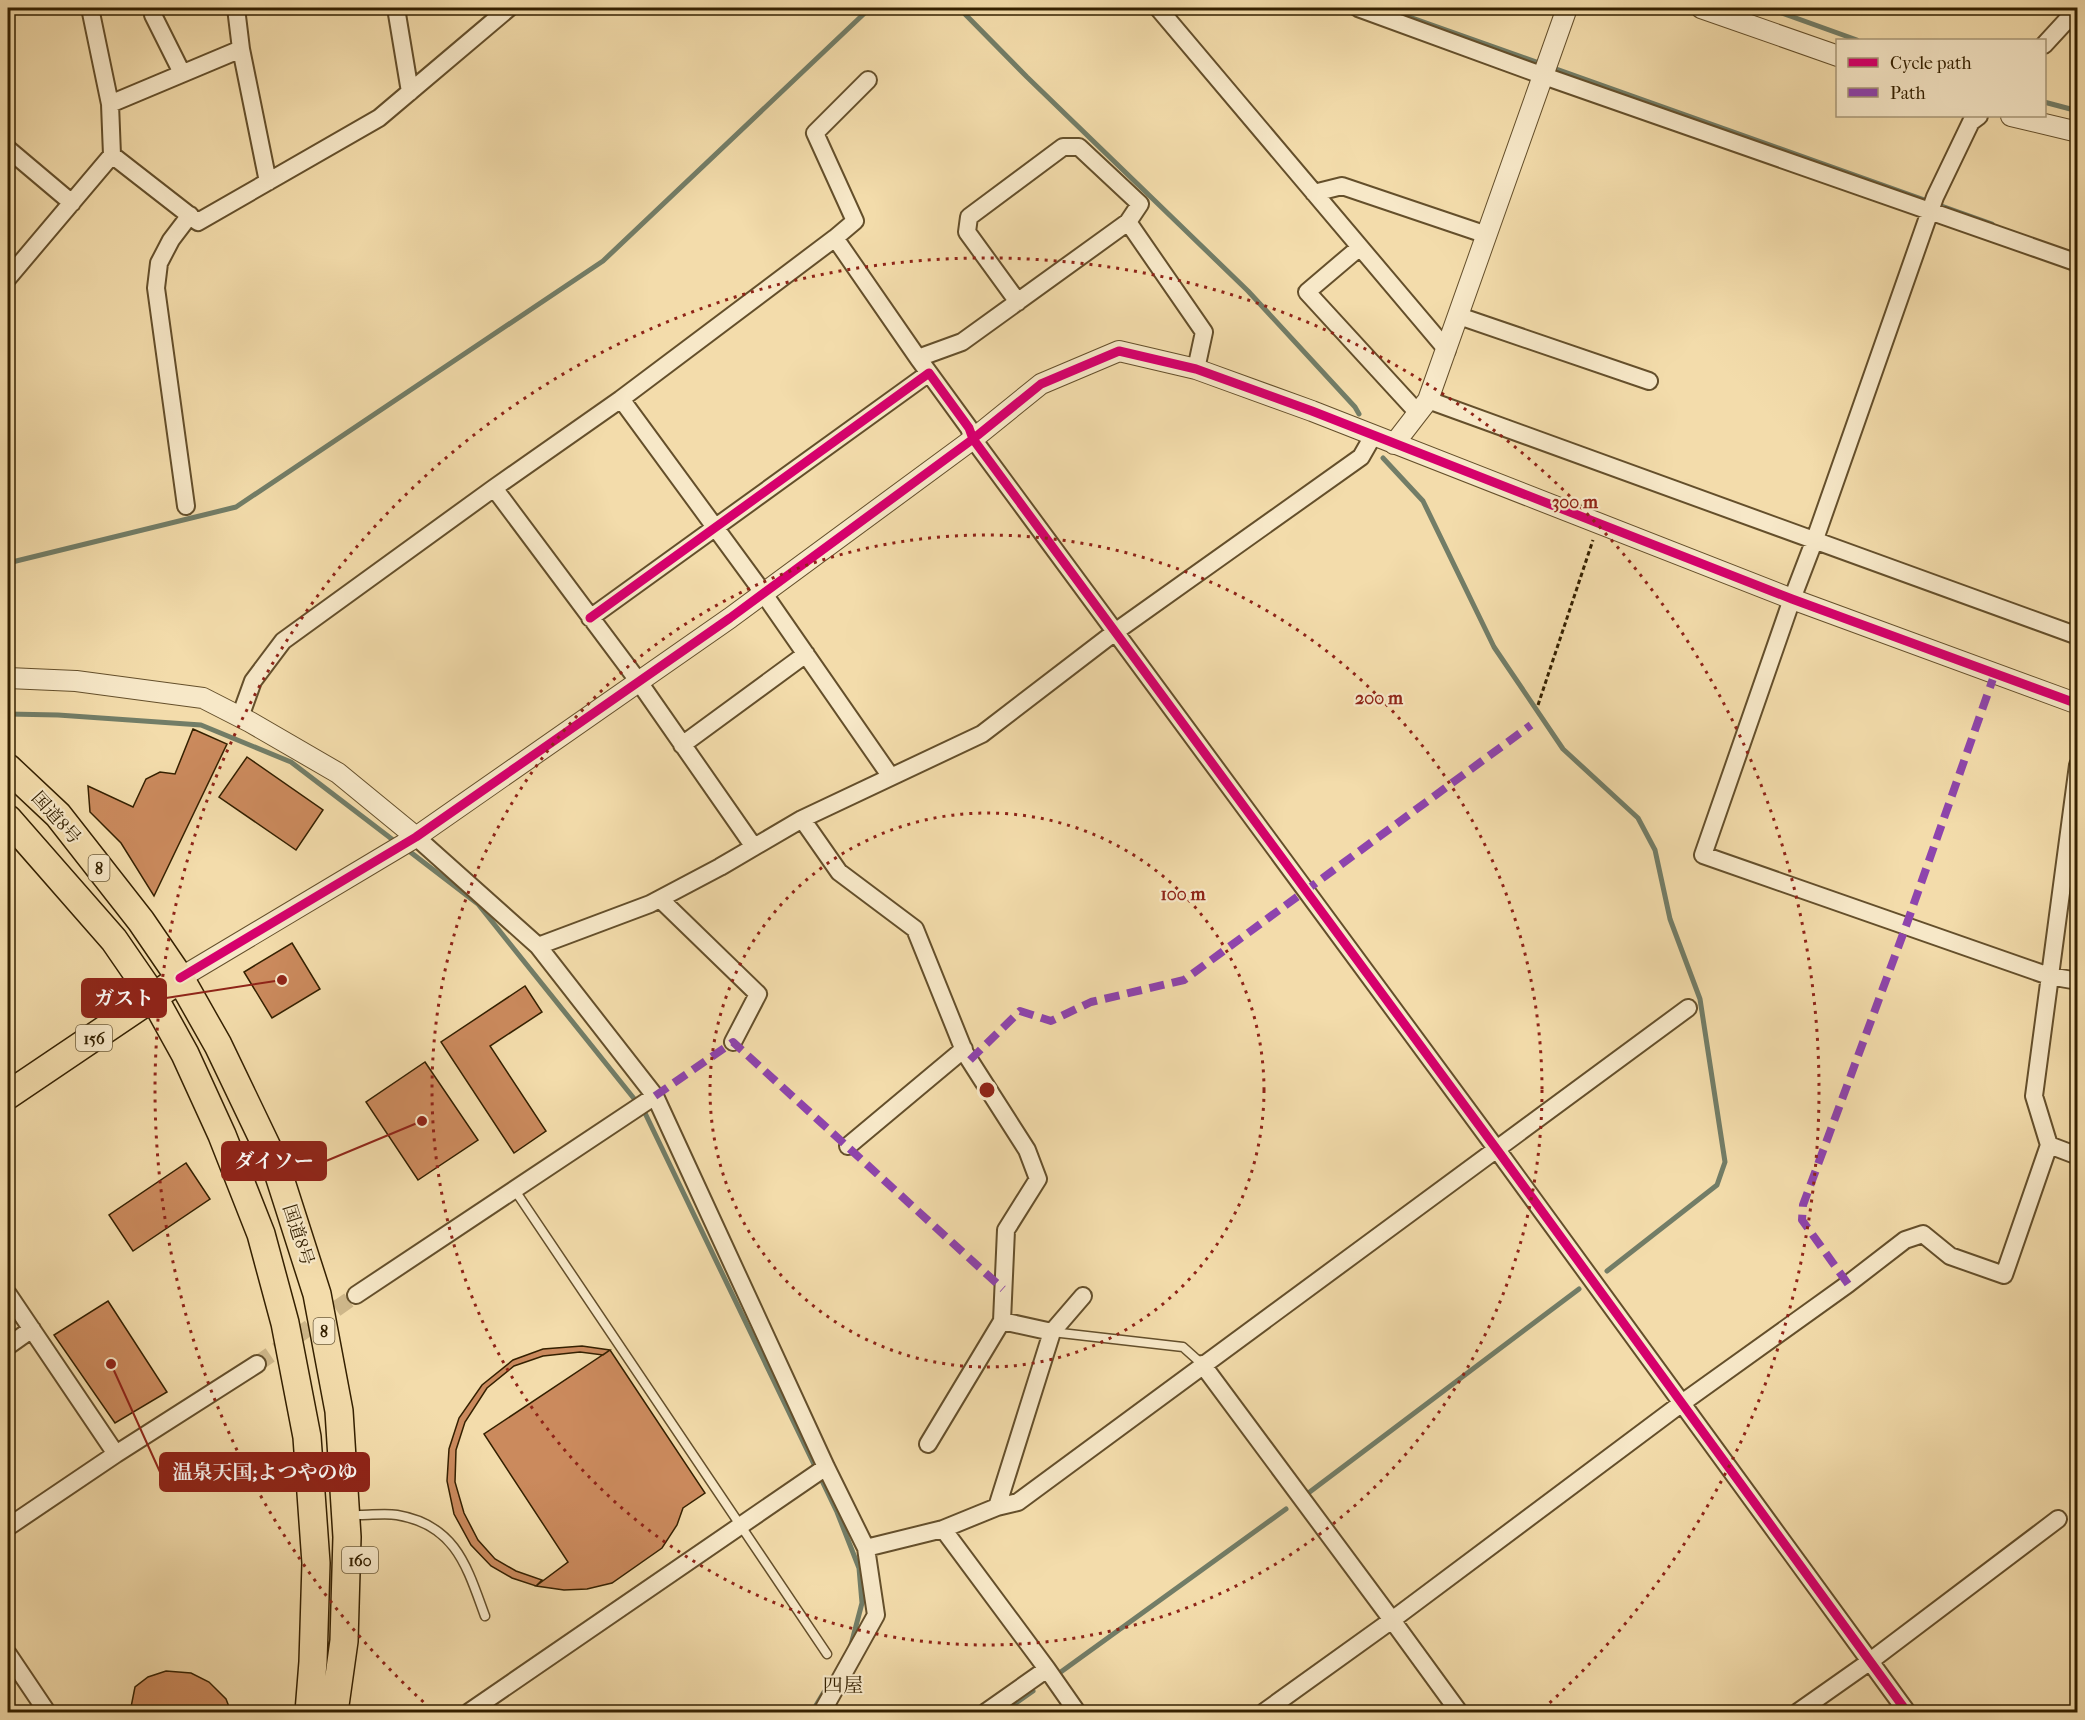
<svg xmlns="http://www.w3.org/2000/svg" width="2085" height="1720" font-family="'IM FELL French Canon','Noto Serif JP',serif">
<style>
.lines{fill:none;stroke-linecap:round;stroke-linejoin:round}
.stream{stroke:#727d67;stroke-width:5}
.building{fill:#cb8a5d;stroke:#342000;stroke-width:1.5}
.minor-tunnel{stroke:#cdb689;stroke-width:16;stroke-dasharray:16 8;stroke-linecap:butt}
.service-casing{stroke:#644f2b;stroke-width:11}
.minor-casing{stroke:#644f2b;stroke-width:20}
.tertiary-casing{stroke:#644f2b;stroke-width:22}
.trunk-casing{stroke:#342000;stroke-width:30}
.path{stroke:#342000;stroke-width:3;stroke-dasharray:4.5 3;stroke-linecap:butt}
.service{stroke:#f7e8c8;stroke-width:8}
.minor{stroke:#f7e8c8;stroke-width:16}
.tertiary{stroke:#f7e8c8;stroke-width:20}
.trunk{stroke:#f3dcab;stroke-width:27}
.quiet{stroke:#8e44ad;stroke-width:8;stroke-dasharray:15 8;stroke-linecap:butt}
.cycleway-casing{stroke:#f7e8c8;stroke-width:13}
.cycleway{stroke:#d6006c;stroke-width:9}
.ring{fill:none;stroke:#8f2418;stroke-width:3;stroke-dasharray:3 6}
.labels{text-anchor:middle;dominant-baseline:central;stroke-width:4.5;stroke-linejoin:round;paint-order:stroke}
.shield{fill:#f7e8c8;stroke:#6e5c3c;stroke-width:1.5}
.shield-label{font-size:16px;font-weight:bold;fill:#342000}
.street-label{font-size:18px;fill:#342000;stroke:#f7e8c8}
.neighbourhood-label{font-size:20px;fill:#342000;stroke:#f7e8c8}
.centre{fill:#8f2418;stroke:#f7e8c8;stroke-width:3}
.ring-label{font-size:18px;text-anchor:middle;font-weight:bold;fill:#8f2418;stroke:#f7e8c8;stroke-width:4.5;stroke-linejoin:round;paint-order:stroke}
.leader{fill:none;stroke:#8f2418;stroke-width:2}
.callout-dot{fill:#8f2418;stroke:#f7e8c8;stroke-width:2}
.callout{fill:#8f2418;stroke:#8f2418;stroke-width:2}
.callout-label{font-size:20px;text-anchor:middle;font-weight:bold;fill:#fff}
</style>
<rect width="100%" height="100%" fill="#f3dcab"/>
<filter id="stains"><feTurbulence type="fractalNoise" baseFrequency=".00333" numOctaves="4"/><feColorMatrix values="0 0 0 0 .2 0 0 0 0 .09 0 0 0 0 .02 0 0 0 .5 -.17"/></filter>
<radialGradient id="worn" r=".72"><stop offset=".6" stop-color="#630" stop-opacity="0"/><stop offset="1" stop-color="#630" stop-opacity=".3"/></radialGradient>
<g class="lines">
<path class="stream" d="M959 8 1027 77 1248 291 1355 407 1359 414
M1384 8 1992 224
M1768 8 1857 40
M2044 102 2078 111
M1383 458 1423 501 1494 647 1563 749 1638 818 1655 850 1670 919 1700 999 1725 1162 1717 1185 1607 1271
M8 563 236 507 603 261 870 8
M8 714 58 715 201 725 291 762 397 843
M405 848 478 904 644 1111 837 1512 859 1568 862 1603 851 1645
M1307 1494 1579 1289
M1058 1674 1286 1509
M812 1712 824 1692
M1003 1712 1033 1691"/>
</g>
<path class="building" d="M193 729 227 744 154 896 121 843 90 812 88 786 133 807 146 779 160 772 175 774Z
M247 757 323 810 296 850 219 797Z
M292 943 320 989 272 1018 244 972Z
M525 986 542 1012 490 1046 546 1131 514 1153 441 1042Z
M425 1062 478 1140 418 1180 366 1102Z
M186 1163 210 1199 133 1251 109 1215Z
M108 1301 167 1392 115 1423 54 1335Z
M582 1346 610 1350 603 1355 580 1352 543 1356 514 1366 487 1388 465 1422 456 1450 455 1482 464 1513 478 1540 495 1559 516 1571 542 1580 536 1586 512 1578 491 1566 471 1545 454 1514 447 1481 449 1449 459 1418 482 1385 513 1360 543 1349Z
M610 1350 705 1493 683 1508 677 1525 662 1548 612 1583 587 1589 564 1590 536 1586 568 1562 484 1434Z
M166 1671 191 1673 209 1682 226 1699 231 1712H130L135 1687 148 1677Z"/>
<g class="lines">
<path class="minor-tunnel" d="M257 1364 356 1295"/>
<g class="service-casing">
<path id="service" d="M514 1189 827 1654
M1052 1332 1183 1347 1202 1364
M360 1515C372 1515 386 1513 397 1515 456 1525 467 1567 485 1616"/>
</g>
<g class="minor-casing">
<path id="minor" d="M396 8 410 92
M1158 8 1447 350
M1358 8 1544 76 2078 263
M153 15 182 73
M2044 45 2078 8
M241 49 268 182
M110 104 241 49 236 8
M1979 116 1971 122 1935 197 1815 539 1792 599 1703 855 2049 976 2078 981
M8 149 72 203
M112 155 198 222 379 118 509 8
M1314 193 1342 186 1487 235
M835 238 918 358
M1360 247 1307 292 1418 413
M8 278 112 155 110 104 90 8
M1018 302 967 232 969 217 1063 147H1079L1140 204 1128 222
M1459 316 1649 381
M929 373 918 358 962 342 1128 222 1204 332 1196 369
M621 399 835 238 855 221 815 133 868 80
M1428 400 2078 636
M494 488 639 682 754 847
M186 506 156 288 159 263 171 240 190 215
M590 618 929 373 969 428 973 439 1498 1151 1907 1712
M240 717 253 681 283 641 494 488 621 399 764 594 891 777
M682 745 806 654
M802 819 839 872 915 929 965 1053 1027 1150 1038 1179 1006 1230 1002 1321 1052 1332
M416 837 538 946 655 1096 826 1467 866 1548 876 1615 822 1712
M660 899 758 994 733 1042
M538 946 650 904 720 867 802 819 982 734 1115 632 1361 457 1373 436
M2049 1145 2078 1156
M848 1146 964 1049
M8 1294 116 1454
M356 1295 655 1096
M8 1346 32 1329
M1202 1364 1392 1620 1459 1712
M928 1444 1002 1321
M997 1507 1052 1332 1083 1296
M8 1527 116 1454 257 1364
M943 1529 1047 1669 1077 1712
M866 1548 943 1529 997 1507 1018 1502C1240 1336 1466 1174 1688 1008
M8 1654 47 1712
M469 1712 826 1467
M986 1712 1047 1669
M1264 1712 1392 1620 1682 1403 1848 1284 1905 1240 1923 1234 1950 1256 2004 1275 2049 1145 2034 1096 2078 765
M1798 1712 1869 1662 2058 1519"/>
</g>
<g class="tertiary-casing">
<path id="tertiary" d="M1701 8 1838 56
M2011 116 2078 132
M1394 444 1428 400 1567 8
M8 678 76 681 203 698 250 722 338 773 416 837
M180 978 416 837 730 618 973 439 1041 384 1119 351 1196 369 1312 411 1792 599 2078 704"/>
</g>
<g class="trunk-casing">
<path id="trunk" d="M8 768 58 815 141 921 180 978 218 1045 276 1166 317 1294 339 1411 347 1537 344 1641 334 1712
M8 819 114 940 154 998 185 1054 222 1135 261 1234 285 1323 307 1437 316 1563 313 1662 309 1712
M8 1095 168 987"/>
</g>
<path class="path" d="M1538 705 1593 540"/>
<use href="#service" class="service"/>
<use href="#minor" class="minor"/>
<use href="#tertiary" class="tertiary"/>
<use href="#trunk" class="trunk"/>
<path class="quiet" d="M970 1060 1020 1011 1051 1021 1091 1002 1184 980 1531 725
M655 1096 733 1042 1003 1289
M1848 1284 1802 1220 1803 1205 1906 926 1995 673"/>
<g class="cycleway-casing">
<path id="cycleway" d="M590 618 929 373 969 428 973 439 1498 1151 1907 1712
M180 978 416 837 730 618 973 439 1041 384 1119 351 1196 369 1312 411 1792 599 2078 704"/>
</g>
<use href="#cycleway" class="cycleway"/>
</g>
<g class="ring">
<circle cx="987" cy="1090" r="277"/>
<circle cx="987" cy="1090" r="555"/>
<path d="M430 1708A832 832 0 1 1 1544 1708"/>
</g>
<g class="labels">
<g class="shield">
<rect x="88.5" y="855" width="21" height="26" rx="4.5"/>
<rect x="76" y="1025" width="36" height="26" rx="4.5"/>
<rect x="313.5" y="1318" width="21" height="26" rx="4.5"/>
<rect x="342" y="1547" width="36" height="26" rx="4.5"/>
</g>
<g class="shield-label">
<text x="99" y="868">8</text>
<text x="94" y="1038">156</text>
<text x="324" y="1331">8</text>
<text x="360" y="1560">160</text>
</g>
<g class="street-label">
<text transform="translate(56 818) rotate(48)">国道8号</text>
<text transform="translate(298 1235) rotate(72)">国道8号</text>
</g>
<g class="neighbourhood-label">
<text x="843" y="1685">四屋</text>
</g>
</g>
<circle cx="987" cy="1090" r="9" class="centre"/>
<g class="ring-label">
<text x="1575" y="508">300 m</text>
<text x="1379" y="704">200 m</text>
<text x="1183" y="900">100 m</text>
</g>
<path class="leader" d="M282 980L166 998M422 1121L326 1161M111 1364L160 1472"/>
<g class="callout-dot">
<circle cx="282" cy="980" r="6"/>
<circle cx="422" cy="1121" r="6"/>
<circle cx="111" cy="1364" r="6"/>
</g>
<g class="callout">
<rect x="82" y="979" width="84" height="38" rx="6"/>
<rect x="222" y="1142" width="104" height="38" rx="6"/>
<rect x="160" y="1453" width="209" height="38" rx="6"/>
</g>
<g class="callout-label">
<text x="124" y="1005">ガスト</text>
<text x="274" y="1168">ダイソー</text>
<text x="265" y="1479">温泉天国;よつやのゆ</text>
</g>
<rect width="2085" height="1720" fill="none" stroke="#f3dcab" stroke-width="30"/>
<rect x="9" y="9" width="2067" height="1702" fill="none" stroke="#342000" stroke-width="3"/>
<rect x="15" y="15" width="2055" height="1690" fill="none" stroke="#342000" stroke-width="1.5"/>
<rect x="1836" y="39" width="210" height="78" fill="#f7e8c8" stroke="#a99878" stroke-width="1.5"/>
<rect x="1848" y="58" width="30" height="9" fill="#d6006c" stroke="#a99878" stroke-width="1.5"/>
<text x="1890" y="69" font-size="18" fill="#342000">Cycle path</text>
<rect x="1848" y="88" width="30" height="9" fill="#8e44ad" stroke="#a99878" stroke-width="1.5"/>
<text x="1890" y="99" font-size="18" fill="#342000">Path</text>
<rect width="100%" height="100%" filter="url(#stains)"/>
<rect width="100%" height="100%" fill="url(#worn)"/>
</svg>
